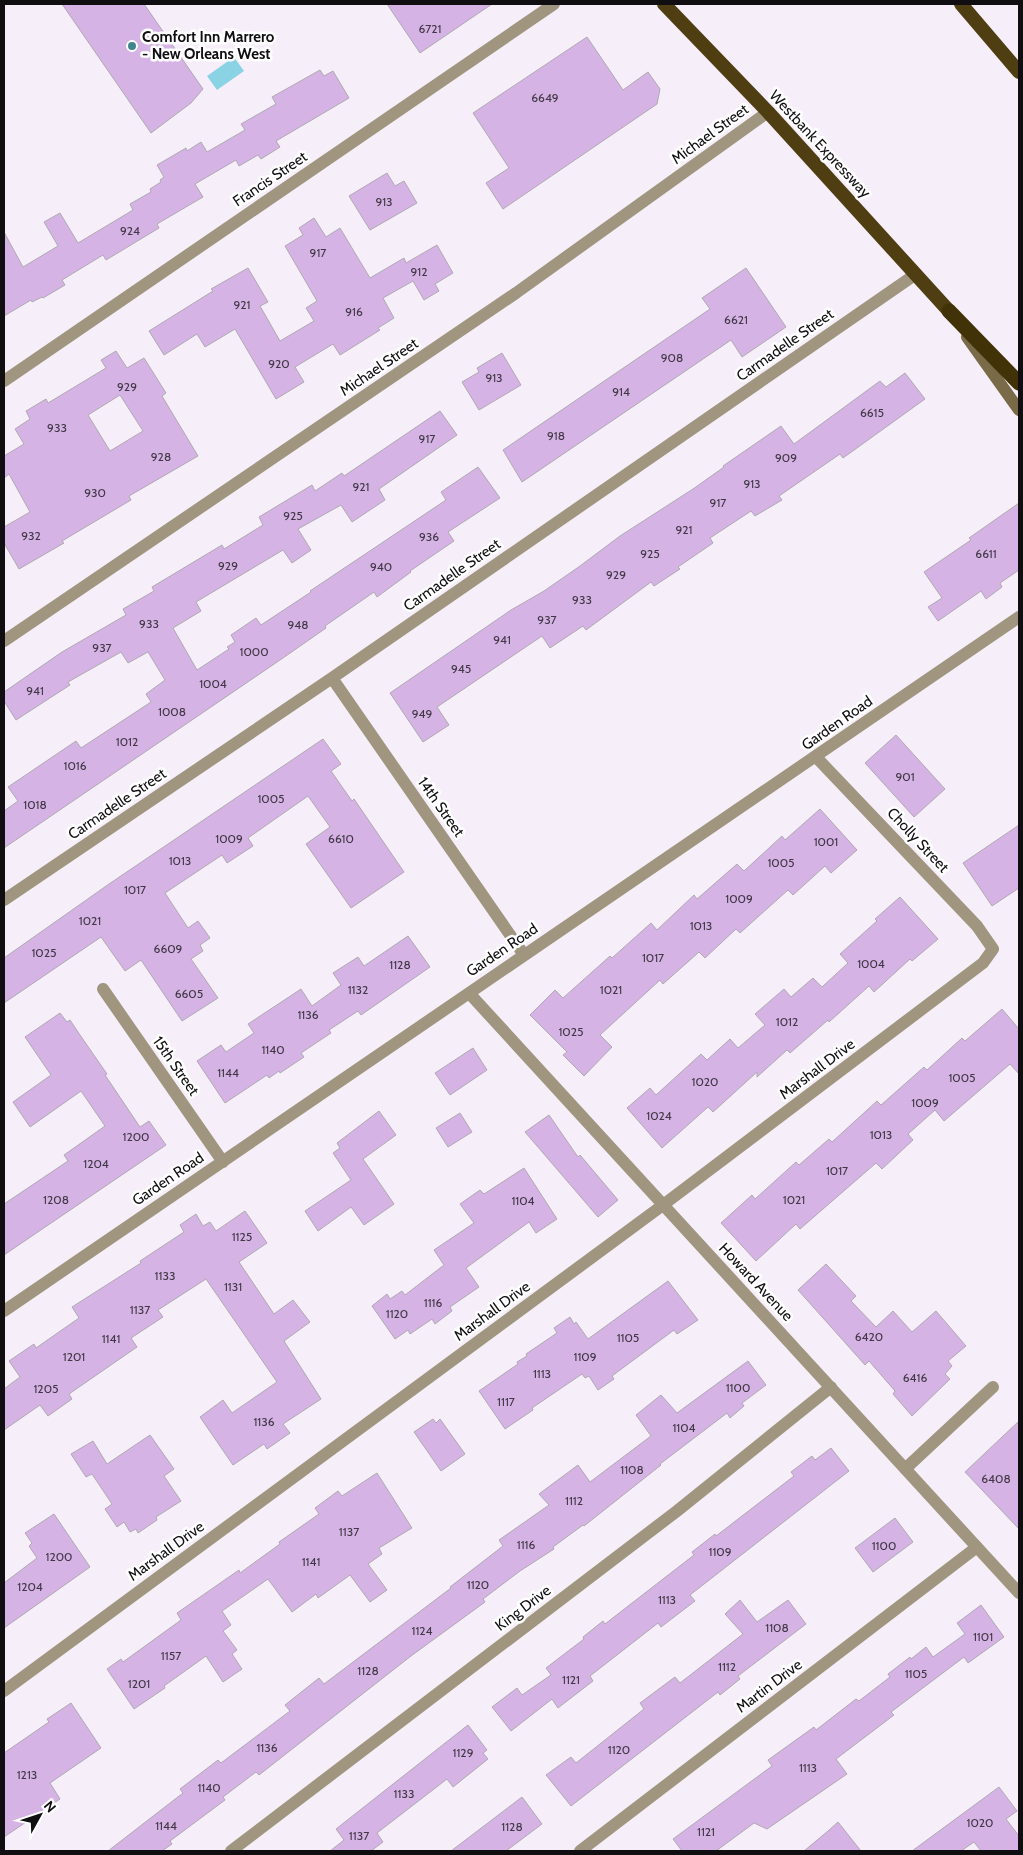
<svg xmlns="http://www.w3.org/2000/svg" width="1023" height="1855" font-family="Cabin,sans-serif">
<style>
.water{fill:#8ad3e5}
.building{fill:#d5b3e4;stroke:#afa9b2;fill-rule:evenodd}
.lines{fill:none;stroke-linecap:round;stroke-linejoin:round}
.minor{stroke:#a0967f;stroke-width:12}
.secondary{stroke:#796a48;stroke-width:12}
.trunk{stroke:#503e13;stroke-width:14}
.motorway{stroke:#423207;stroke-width:15}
.poi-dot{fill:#3e858c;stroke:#fff;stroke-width:2}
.labels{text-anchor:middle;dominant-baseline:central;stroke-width:5;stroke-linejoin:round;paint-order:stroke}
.number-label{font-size:12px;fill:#413746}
.poi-label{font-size:15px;font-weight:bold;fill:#100e11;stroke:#fff;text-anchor:start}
.street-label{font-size:15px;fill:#100e11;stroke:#fff}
</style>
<rect width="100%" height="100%" fill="#f6eff9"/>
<path class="water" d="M234 57 244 71 217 90 207 76Z"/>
<path class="building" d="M62 4H144L203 89 191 103 151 133Z
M387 4H492L420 53Z
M587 37 623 90 648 72 660 89 657 104 503 209 486 183 509 168 473 113Z
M320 70 324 76 333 71 349 98 276 141 280 147 261 159 258 155 239 166 236 160 195 184 203 197 157 224 159 228 106 260 103 255 62 280 65 285 43 298 42 297 32 302 31 300 4 316V232L23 267 58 246 44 222 60 213 78 243 133 210 130 204 151 192 150 189 161 182 160 180 164 177 157 165 186 148 187 151 201 142 207 152 245 130 241 124 276 104 272 97Z
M387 173 395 186 404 181 417 203 370 230 349 196Z
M314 218 326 237 340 228 370 278 404 258 406 263 437 245 453 273 435 284 439 291 424 300 413 281 383 298 394 318 378 328 380 330 340 355 333 344 295 367 304 382 276 399 235 329 205 347 197 334 164 355 149 331 213 291 211 289 248 268 268 302 260 306 280 341 314 321 306 308 317 301 285 246 303 235 299 228Z
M746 268 786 327 742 357 731 340 522 482 503 450 710 309 702 298Z
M116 351 127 368 144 358 166 393 162 396 198 456 129 496 131 500 62 541 64 543 19 569 4 543V527L30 512 9 474 4 478V456L24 444 15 429 30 419 26 411 46 399 48 403 106 368 101 360ZM120 395 143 431 110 451 88 415Z
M502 353 521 385 479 410 462 382 479 372 477 368Z
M905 373 925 399 843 458 840 454 779 496 782 500 755 516 751 511 710 538 713 543 678 567 680 569 654 586 651 582 586 630 583 626 550 648 542 636 437 707 449 725 423 742 390 693 511 610 544 591 580 566 620 536 693 489 724 467 723 466 781 426 794 444 880 381 886 387Z
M440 411 457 435 379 489 385 500 352 522 341 505 298 529 311 550 292 563 283 550 196 602 201 611 173 628 197 670 229 649 227 647 235 642 231 635 256 618 261 625 311 592 310 591 446 500 441 492 478 467 500 498 448 532 454 541 410 571 411 572 377 597 374 592 325 626 326 628 283 658 4 848V811L18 801 8 787 76 741 81 748 151 702 146 694 165 680 148 652 128 663 121 652 68 682 70 685 16 720 4 701V692L62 652 126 615 123 609 154 591 152 587 222 545 224 549 263 525 259 517 312 485 315 491 342 473 344 476Z
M1019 503V570L1000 583 1002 587 986 599 981 591 938 621 928 607 942 598 924 572 971 540 969 538Z
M896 735 945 789 914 817 865 763Z
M323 739 341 764 331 771 352 801 354 799 404 872 351 908 306 844 330 827 308 796 248 838 253 846 227 863 222 855 165 893 188 928 198 921 210 938 200 945 203 951 191 959 218 998 182 1021 141 960 125 971 101 937 4 1003V958L109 884Z
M820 809 857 850 831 873 825 866 793 895 788 890 740 933 736 929 705 958 699 952 663 984 660 980 600 1035 612 1047 584 1076 563 1055 567 1052 530 1015 555 990 563 998 610 956 612 958 651 923 657 930 694 895 697 899 737 864 744 871 782 836 785 840Z
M1019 825V888L992 906 963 863Z
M900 897 938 939 912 961 910 959 874 992 869 986 829 1022 828 1020 790 1053 787 1050 757 1077V1072L713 1112 708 1107 662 1148 627 1108 650 1088 656 1095 701 1054 707 1060 730 1039 738 1048 765 1025 755 1014 784 989 791 997 813 978 822 987 848 963 840 954 877 921 875 919Z
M408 936 430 967 361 1015 358 1011 329 1030 331 1033 301 1053 304 1057 280 1073 279 1071 269 1078 267 1075 225 1103 197 1061 221 1045 226 1052 254 1033 248 1024 301 989 312 1006 341 985 333 973 358 957 364 966Z
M1002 1009 1019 1029V1074L1010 1064 944 1121 935 1110 908 1134 913 1140 882 1169 876 1163 800 1229 796 1224 756 1261 721 1223 752 1195 755 1199 796 1162 799 1165 829 1139 832 1142 877 1101 881 1105 924 1067 927 1070 962 1038 965 1041Z
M60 1013 67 1022 70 1020 80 1035 107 1074 105 1075 140 1127 149 1121 166 1145 4 1255V1204L68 1161 64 1155 105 1126 81 1091 30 1127 13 1102 51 1075 25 1037Z
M473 1048 487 1070 450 1095 435 1073Z
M379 1111 396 1135 363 1159 394 1204 364 1225 351 1207 318 1231 305 1211 351 1180 333 1153 340 1148 337 1143Z
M460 1113 472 1132 448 1147 436 1128Z
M549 1115 578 1157 580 1155 618 1200 598 1217 525 1132Z
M524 1168 557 1219 536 1233 529 1222 466 1268 479 1287 450 1307 452 1311 435 1324 432 1319 410 1334 408 1330 395 1339 372 1306 387 1294 390 1299 402 1291 405 1295 444 1265 434 1250 474 1223 460 1204 480 1190 484 1194Z
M245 1211 267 1243 239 1262 274 1314 293 1300 310 1322 284 1341 321 1399 283 1424 290 1433 267 1449 264 1444 233 1465 200 1417 223 1400 232 1413 277 1382 206 1279 158 1310 163 1317 131 1338 137 1347 69 1394 72 1399 48 1416 40 1405 4 1430V1389L20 1377 9 1361 34 1344 36 1348 79 1318 72 1307 141 1263 140 1261 184 1232 180 1225 196 1214 203 1226 210 1222 216 1231Z
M826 1264 856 1296 851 1301 876 1327 893 1311 912 1332 936 1311 966 1346 948 1361 952 1366 945 1374 950 1379 912 1416 893 1394 895 1391 869 1361 865 1365 798 1290Z
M668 1281 698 1320 677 1334 674 1330 612 1376 614 1379 598 1390 589 1376 585 1378 582 1374 532 1408 533 1410 505 1429 479 1391 518 1364 517 1362 527 1356 526 1354 557 1333 554 1328 570 1317 574 1324 576 1322 588 1339Z
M748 1361 766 1385 742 1403 744 1406 730 1418 727 1413 660 1464 661 1465 584 1526 583 1525 553 1547 554 1549 520 1571 483 1599 485 1602 411 1656 259 1775 256 1772 223 1797 225 1800 170 1841 172 1844 162 1851H108L183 1793 180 1789 218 1760 221 1763 290 1711 285 1705 319 1678 324 1684 451 1588 450 1587 503 1546 499 1540 549 1505 539 1494 578 1465 590 1482 651 1436 636 1415 661 1395 677 1413Z
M433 1419 436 1423 440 1419 465 1454 441 1471 414 1432Z
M1019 1421V1529L965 1472Z
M150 1435 174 1469 164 1476 181 1501 156 1517 157 1520 138 1533 136 1529 130 1532 124 1522 117 1527 105 1509 112 1504 92 1474 86 1477 71 1454 93 1441 107 1464Z
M831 1448 849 1471 690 1595 695 1601 661 1627 658 1623 590 1676 593 1681 558 1708 552 1699 511 1731 492 1707 517 1688 522 1695 551 1675 546 1668 584 1639 583 1637 603 1621 605 1624 694 1555 692 1552 715 1534 716 1536 794 1476 791 1472 812 1456 815 1460Z
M377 1473 412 1528 379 1548 382 1554 368 1564 387 1590 370 1602 350 1575 318 1598 316 1594 292 1612 268 1579 222 1611 231 1625 223 1631 237 1650 232 1654 242 1669 223 1682 206 1656 164 1686 165 1688 134 1709 107 1669 121 1659 123 1662 181 1620 177 1613 239 1570 240 1573 280 1544 279 1542 319 1514 315 1508 338 1491 342 1496Z
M54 1514 90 1567 4 1628V1583L37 1558 29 1546 32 1543 25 1533Z
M895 1518 913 1542 873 1572 855 1548Z
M740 1600 757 1622 788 1600 806 1624 738 1676 740 1679 720 1695 718 1692 571 1806 546 1775 571 1757 576 1763 644 1709 640 1703 675 1677 680 1683 743 1634 725 1614Z
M981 1605 1004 1637 968 1663 964 1657 891 1712 894 1715 836 1759 847 1774 767 1829 754 1823 716 1851H682L673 1839 772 1766 768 1760 814 1727 816 1730 856 1699 859 1701 890 1677 888 1674 910 1657 911 1659 926 1647 933 1657 965 1634 957 1623Z
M71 1703 101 1748 50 1783 60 1799 4 1837V1753L49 1722 47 1719Z
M468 1725 487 1750 483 1753 488 1759 453 1787 447 1779 377 1833 383 1842 371 1851H330L344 1840 336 1829Z
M999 1787 1017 1811 1006 1819 1019 1836V1851H981L974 1842 961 1851H912Z
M522 1797 542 1824 506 1851H451Z
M838 1822 861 1851H804L828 1831Z"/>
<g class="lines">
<path class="minor" d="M4 381 554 4
M4 641 516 293 768 112
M332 678 524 955
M4 900 332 678 916 274
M103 989 223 1162
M469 993 1019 1593
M4 1311 1019 617
M905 1469 993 1387
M4 1691 663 1205 983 963 993 949 977 926 816 757
M231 1851 677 1511 831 1387
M580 1851 977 1547"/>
<path class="secondary" d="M967 337 1019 410"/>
<path class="trunk" d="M664 4 768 112 949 311
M961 4 1019 72"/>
<path class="motorway" d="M949 311 1019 383"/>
</g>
<circle class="poi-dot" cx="132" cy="46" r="5"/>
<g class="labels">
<g class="number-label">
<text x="430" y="28">6721</text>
<text x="545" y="97">6649</text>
<text x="384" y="201">913</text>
<text x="130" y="230">924</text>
<text x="318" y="252">917</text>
<text x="419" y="271">912</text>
<text x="242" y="304">921</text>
<text x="354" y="311">916</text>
<text x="736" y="319">6621</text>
<text x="672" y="357">908</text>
<text x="279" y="363">920</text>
<text x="494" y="377">913</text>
<text x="127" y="386">929</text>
<text x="621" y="391">914</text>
<text x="872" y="412">6615</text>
<text x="57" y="427">933</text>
<text x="556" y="435">918</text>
<text x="427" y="438">917</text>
<text x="161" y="456">928</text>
<text x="786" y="457">909</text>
<text x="752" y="483">913</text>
<text x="361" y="486">921</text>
<text x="95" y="492">930</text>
<text x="718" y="502">917</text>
<text x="293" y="515">925</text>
<text x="684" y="529">921</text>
<text x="31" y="535">932</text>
<text x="429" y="536">936</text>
<text x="650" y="553">925</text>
<text x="986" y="553">6611</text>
<text x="228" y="565">929</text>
<text x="381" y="566">940</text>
<text x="616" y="574">929</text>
<text x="582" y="599">933</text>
<text x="547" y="619">937</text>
<text x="149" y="623">933</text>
<text x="298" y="624">948</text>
<text x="502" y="639">941</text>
<text x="102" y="647">937</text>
<text x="254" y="651">1000</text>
<text x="461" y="668">945</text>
<text x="213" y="683">1004</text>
<text x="35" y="690">941</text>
<text x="172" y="711">1008</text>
<text x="422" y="713">949</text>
<text x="127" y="741">1012</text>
<text x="75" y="765">1016</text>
<text x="905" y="776">901</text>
<text x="271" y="798">1005</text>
<text x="35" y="804">1018</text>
<text x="229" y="838">1009</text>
<text x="341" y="838">6610</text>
<text x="826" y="841">1001</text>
<text x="180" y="860">1013</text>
<text x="781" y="862">1005</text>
<text x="135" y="889">1017</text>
<text x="739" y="898">1009</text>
<text x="90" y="920">1021</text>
<text x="701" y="925">1013</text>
<text x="168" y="948">6609</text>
<text x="44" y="952">1025</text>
<text x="653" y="957">1017</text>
<text x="871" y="963">1004</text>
<text x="400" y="964">1128</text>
<text x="358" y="989">1132</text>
<text x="611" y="989">1021</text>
<text x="189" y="993">6605</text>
<text x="308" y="1014">1136</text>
<text x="787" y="1021">1012</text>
<text x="571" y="1031">1025</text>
<text x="273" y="1049">1140</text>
<text x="228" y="1072">1144</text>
<text x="962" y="1077">1005</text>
<text x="705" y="1081">1020</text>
<text x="925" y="1102">1009</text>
<text x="659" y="1115">1024</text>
<text x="881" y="1134">1013</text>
<text x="136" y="1136">1200</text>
<text x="96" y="1163">1204</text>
<text x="837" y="1170">1017</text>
<text x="56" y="1199">1208</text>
<text x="794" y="1199">1021</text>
<text x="523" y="1200">1104</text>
<text x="242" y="1236">1125</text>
<text x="165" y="1275">1133</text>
<text x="233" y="1286">1131</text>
<text x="433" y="1302">1116</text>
<text x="140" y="1309">1137</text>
<text x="397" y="1313">1120</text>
<text x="869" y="1336">6420</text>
<text x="628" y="1337">1105</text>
<text x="111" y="1338">1141</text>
<text x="74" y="1356">1201</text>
<text x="585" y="1356">1109</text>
<text x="542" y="1373">1113</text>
<text x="915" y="1377">6416</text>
<text x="738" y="1387">1100</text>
<text x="46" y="1388">1205</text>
<text x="506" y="1401">1117</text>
<text x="264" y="1421">1136</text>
<text x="684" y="1427">1104</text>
<text x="632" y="1469">1108</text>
<text x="996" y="1478">6408</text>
<text x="574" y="1500">1112</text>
<text x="349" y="1531">1137</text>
<text x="526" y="1544">1116</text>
<text x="884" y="1545">1100</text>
<text x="720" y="1551">1109</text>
<text x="59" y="1556">1200</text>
<text x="311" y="1561">1141</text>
<text x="478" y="1584">1120</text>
<text x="30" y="1586">1204</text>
<text x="667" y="1599">1113</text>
<text x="777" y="1627">1108</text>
<text x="422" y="1630">1124</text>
<text x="983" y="1636">1101</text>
<text x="171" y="1655">1157</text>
<text x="727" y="1666">1112</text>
<text x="368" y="1670">1128</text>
<text x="916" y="1673">1105</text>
<text x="571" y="1679">1121</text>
<text x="139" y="1683">1201</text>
<text x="267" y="1747">1136</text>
<text x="619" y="1749">1120</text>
<text x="463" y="1752">1129</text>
<text x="808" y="1767">1113</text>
<text x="27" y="1774">1213</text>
<text x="209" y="1787">1140</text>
<text x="404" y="1793">1133</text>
<text x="980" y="1822">1020</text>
<text x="166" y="1825">1144</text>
<text x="512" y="1826">1128</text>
<text x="706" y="1831">1121</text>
<text x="359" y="1835">1137</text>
</g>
<g class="poi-label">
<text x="142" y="37">Comfort Inn Marrero<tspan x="142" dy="17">- New Orleans West</tspan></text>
</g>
<g class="street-label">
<text transform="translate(710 134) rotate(-36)">Michael Street</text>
<text transform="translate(820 144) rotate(47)">Westbank Expressway</text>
<text transform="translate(270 179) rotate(-34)">Francis Street</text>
<text transform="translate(785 345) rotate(-35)">Carmadelle Street</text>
<text transform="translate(379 367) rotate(-34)">Michael Street</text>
<text transform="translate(452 575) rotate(-35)">Carmadelle Street</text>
<text transform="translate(837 723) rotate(-35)">Garden Road</text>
<text transform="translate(117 804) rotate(-34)">Carmadelle Street</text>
<text transform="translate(441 807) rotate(55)">14th Street</text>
<text transform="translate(918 840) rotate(47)">Cholly Street</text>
<text transform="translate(502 950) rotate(-34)">Garden Road</text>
<text transform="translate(176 1066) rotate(55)">15th Street</text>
<text transform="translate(817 1069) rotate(-37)">Marshall Drive</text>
<text transform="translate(168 1179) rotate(-34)">Garden Road</text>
<text transform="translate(756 1282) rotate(47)">Howard Avenue</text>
<text transform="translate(492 1311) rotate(-36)">Marshall Drive</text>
<text transform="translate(166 1551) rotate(-36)">Marshall Drive</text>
<text transform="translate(523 1608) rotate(-37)">King Drive</text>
<text transform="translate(769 1686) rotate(-37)">Martin Drive</text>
</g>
</g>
<rect width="1023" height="1855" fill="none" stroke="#100e11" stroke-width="10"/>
<g transform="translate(40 1815) rotate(50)" stroke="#ffffff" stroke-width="4" paint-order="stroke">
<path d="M0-4L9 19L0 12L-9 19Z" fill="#100e11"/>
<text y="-8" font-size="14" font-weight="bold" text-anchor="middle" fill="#100e11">N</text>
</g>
</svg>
